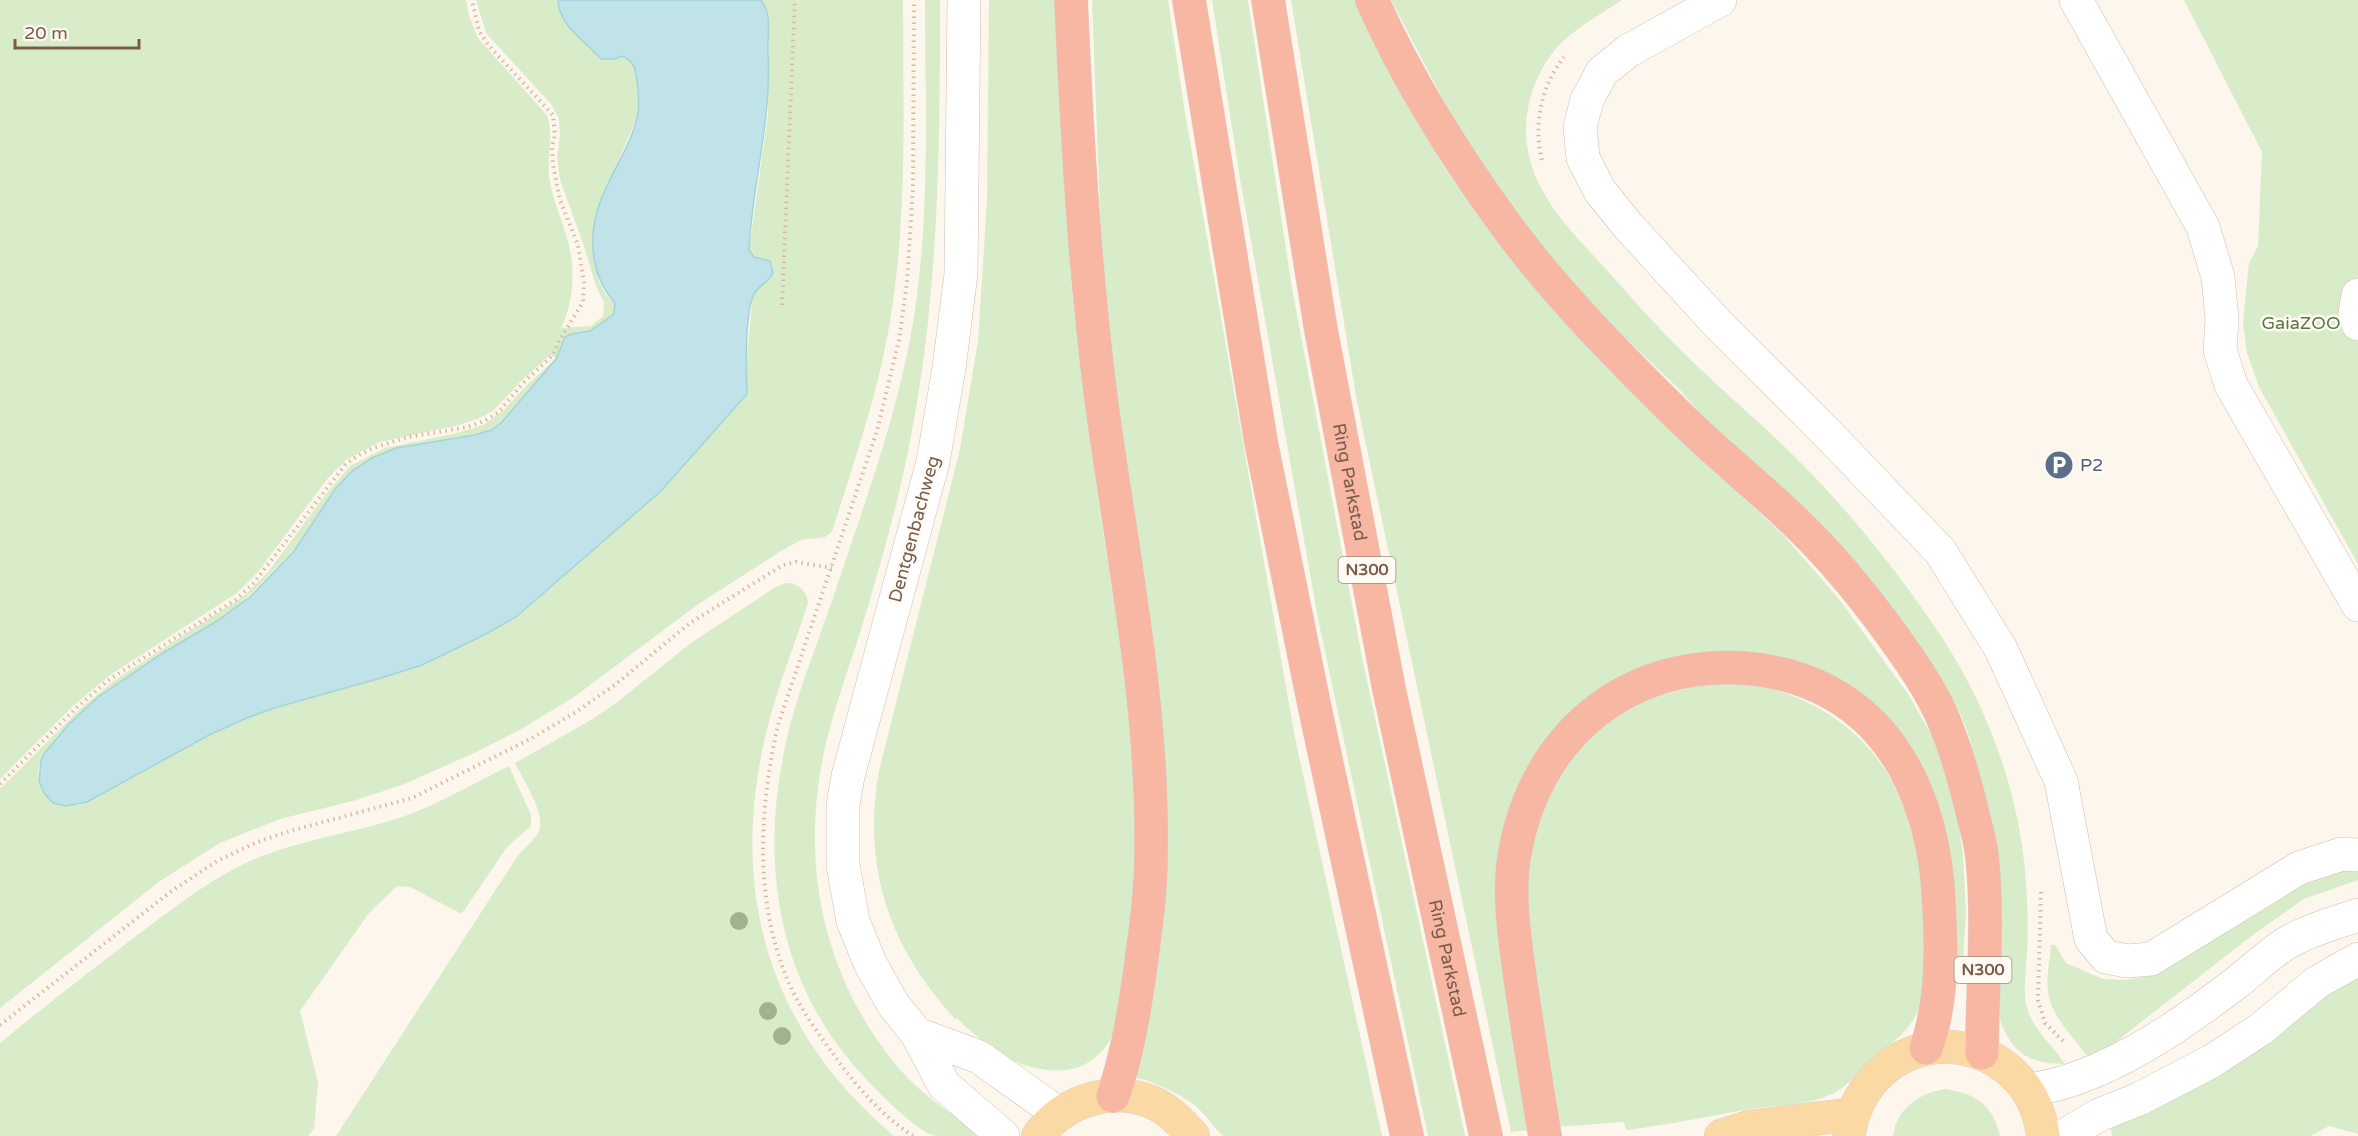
<svg xmlns="http://www.w3.org/2000/svg" width="2358" height="1136" font-family="'Varela Round',sans-serif">
<style>
.green{fill:#d8ecc9}
.water{fill:#bfe3e8;stroke:#a5d3da;stroke-width:1.5}
.lines{fill:none;stroke-linecap:round;stroke-linejoin:round}
.minor-casing{stroke:#d1beb0;stroke-width:34}
.major-casing{stroke:#dad1cd;stroke-width:34}
.highway-casing{stroke:#dad1cd;stroke-width:34}
.path{stroke:#d9b8a5;stroke-width:4;stroke-dasharray:1.5 4.5;stroke-linecap:butt}
.minor{stroke:#fff;stroke-width:33}
.major{stroke:#fbd9a5;stroke-width:33}
.highway{stroke:#f7b7a3;stroke-width:33}
.tree{fill:#a0b28e}
.labels{text-anchor:middle;dominant-baseline:central;stroke-width:5;stroke-linejoin:round;paint-order:stroke}
.shield{fill:#fffaf3;stroke:#a28b7f;stroke-width:1.5}
.shield-label{font-size:16px;font-weight:bold;fill:#7a5c4d}
.park-label{font-size:18px;fill:#537a41;stroke:#fffaf3}
.service-label{font-size:18px;fill:#4e5e75;stroke:#fffaf3;text-anchor:start}
.street-label{font-size:18px;fill:#7a5c4d;stroke:#fffaf3}
</style>
<rect width="100%" height="100%" fill="#fdf6ec"/>
<path class="green" d="M0 0H466L469 16 478 38 545 113C555 125 547 158 549 176 552 198 561 217 567 238 576 267 574 302 561 328L591 326 603 316 604 302 596 286 584 246 560 180 557 157 560 134 559 119 551 104 486 33 476 0H558C559 26 584 40 601 59H613L621 56 628 59 636 68 639 113 611 178 592 238 599 281 606 295 615 303 614 314 590 331 571 334 561 344 556 359 501 423C468 447 410 435 371 459 343 475 328 505 309 531 297 547 283 560 270 574 253 592 237 609 216 622 160 657 101 686 58 737 50 746 42 754 39 767 37 776 40 785 44 793L78 805 94 799 211 734 247 718 274 708 381 678 422 665 480 637 516 617 661 491 747 394 746 366 752 304 754 294 773 268 770 261 754 257 749 250 768 114 769 22 761 0H903C903 109 908 219 889 327 877 398 853 464 832 532L825 537 801 540 781 551 700 603 574 697 523 728 474 753 402 785 353 801 280 819 220 843 160 881 0 1008V789L81 708 115 680 245 595 268 572 326 494 350 466 385 448 453 434 483 425 504 410 524 388 556 358 550 355 521 381 493 411 480 418 459 425 380 442 347 459 328 478 257 573 237 593 110 675 73 706 0 779Z
M925 0H940C940 146 939 292 911 436 899 501 880 566 861 630 848 670 833 711 824 752 799 868 825 986 905 1075 927 1099 955 1115 980 1136 966 1136 950 1136 936 1136 916 1133 865 1079 851 1062 768 964 759 834 793 715 804 676 819 639 832 601 861 513 894 426 911 334 931 224 925 111 925 0Z
M989 0H1060C1063 66 1066 132 1068 197 1070 232 1069 268 1073 302 1081 367 1089 433 1098 498 1110 581 1128 664 1134 748 1139 830 1139 914 1122 994 1119 1008 1117 1023 1112 1036 1103 1055 1084 1069 1064 1070 1021 1074 986 1047 957 1018L955 1019C889 947 862 868 879 771L960 449 978 341 987 202Z
M1092 0H1168L1185 113 1295 738 1382 1136H1223C1214 1127 1206 1116 1197 1107 1184 1096 1152 1080 1136 1078L1149 992 1103 293Z
M1212 0H1248L1292 288 1362 657 1465 1136H1428L1318 619 1240 179Z
M1291 0H1355L1374 43 1446 170 1496 237 1735 489 1785 537 1839 599 1908 694 1931 734 1946 774 1956 810 1963 854 1966 911 1963 961H1952L1938 811 1932 788 1913 754 1769 656 1717 651 1678 656 1643 667 1597 690 1560 722 1532 759 1512 799 1500 847 1531 1130 1511 1132 1357 402Z
M1391 0H1622C1604 12 1585 23 1569 36 1534 65 1518 117 1530 160 1541 202 1574 234 1603 266 1630 296 1657 327 1687 356 1722 391 1761 423 1796 458 1851 513 1900 574 1943 639 1994 719 2024 807 2027 901 2028 919 2028 936 2027 953 2026 973 2022 992 2028 1011 2036 1033 2053 1045 2065 1064 2029 1064 2012 1053 2000 1020L1980 779 1970 739 1961 715 1928 658 1885 597 1860 569 1714 430 1681 391 1591 305 1550 260 1471 153Z
M2184 0H2358V564L2259 387 2247 353 2243 323 2249 263 2258 246 2262 152Z
M786 583C799 583 807 591 808 603 792 653 772 700 762 752 731 904 775 1036 894 1136H336L519 854C525 847 534 840 538 833 548 817 523 779 515 763L591 720 616 703 691 643 774 588Z
M1719 683C1732 684 1746 684 1760 687 1794 692 1834 713 1859 738 1916 794 1927 876 1924 953 1924 972 1925 997 1916 1015 1904 1038 1883 1048 1865 1065 1856 1074 1849 1084 1839 1090 1811 1107 1781 1104 1751 1109 1709 1116 1668 1125 1626 1130L1624 1122 1557 1127C1546 1064 1535 1002 1530 938 1529 922 1526 904 1527 888 1530 824 1560 751 1616 716 1647 696 1683 688 1719 683Z
M509 766 531 815V826L507 847 463 912 460 913 410 887 397 886 369 913 300 1011 318 1082 314 1129 308 1136H0V1043C45 1006 90 971 136 936 170 911 203 884 242 865 292 840 349 835 402 817 439 804 474 783 509 766Z
M2352 870H2358V880L2304 899 2254 934 2113 1044 2087 1056C2073 1036 2052 1018 2048 992 2046 977 2050 960 2051 945H2055L2066 963 2103 979 2126 980 2149 976 2171 966 2303 885 2325 875Z
M2358 977V1134L2329 1126 2310 1136H2112L2111 1127 2241 1061 2281 1034 2325 995Z
M1946 1089C1976 1094 1993 1105 2000 1136H1893C1897 1107 1920 1093 1946 1089Z"/>
<path class="water" d="M558 0H761C773 16 767 35 768 53 772 121 752 184 749 250L754 257 770 261 773 273C769 282 759 285 754 294 744 316 746 369 747 394L661 491 516 617 480 637 422 665 381 678 274 708 247 718 211 734 87 802 66 806 53 803 44 793 39 781 41 761 44 754 69 724 98 697 163 653 217 621 250 597 294 551 336 488 352 471 372 458 396 448 475 435 491 430 501 423 556 359 565 337 571 334 590 331 614 314 615 303C593 279 588 244 597 212 606 178 631 149 638 114 640 105 638 91 637 82 636 69 634 61 622 56L614 59H601C584 40 559 26 558 0Z"/>
<g class="lines">
<g class="minor-casing">
<path id="minor" d="M964 0 961 274 949 368 933 462 848 776 843 805V865L853 921 870 963 893 1004 917 1034 944 1085 1003 1136
M1720 0 1628 51 1602 72 1587 100 1580 127 1583 158 1600 191 1629 227 1717 323 1826 432 1940 551 2001 649 2061 781 2091 939 2106 957 2127 961 2151 959 2299 868 2342 854 2358 855
M2076 0 2203 227 2218 277 2222 319 2220 350 2231 385 2358 605
M2358 295 2355 314 2358 324
M917 1034 979 1057 1059 1114
M2028 1090C2101 1081 2179 1027 2236 983 2254 969 2271 952 2290 941 2312 929 2335 923 2358 915
M2064 1136 2099 1115 2139 1099 2212 1061 2261 1029 2316 983 2358 959"/>
</g>
<g class="major-casing">
<path id="major" d="M1038 1136C1065 1099 1116 1084 1158 1105 1172 1113 1183 1124 1193 1136
M1721 1136 1749 1127 1853 1114
M1849 1136C1850 1119 1857 1103 1866 1089 1920 1014 2033 1045 2043 1136"/>
</g>
<g class="highway-casing">
<g id="highway">
<path d="M1071 0C1077 133 1084 266 1101 398 1121 550 1154 702 1151 855 1151 894 1145 933 1140 971 1134 1013 1127 1056 1113 1096"/>
<path d="M1189 0 1261 442 1315 709 1407 1136"/>
<path id="s1" d="M1268 0 1321 330 1389 689 1486 1136"/>
<path d="M1372 0C1407 79 1454 154 1505 224 1557 295 1621 359 1684 421 1718 454 1754 483 1788 515 1827 551 1861 592 1892 635 1910 660 1929 687 1942 716 1956 749 1966 784 1974 819 1977 831 1981 844 1982 856 1989 921 1982 988 1982 1053"/>
<path d="M1545 1136C1536 1083 1528 1031 1520 978 1515 938 1507 893 1515 852 1535 737 1626 660 1744 668 1793 672 1837 689 1872 724 1919 772 1937 842 1939 907 1942 953 1942 1005 1926 1048"/>
</g>
</g>
<path class="path" d="M1542 160C1533 124 1541 86 1564 57
M782 305 795 0
M0 784 76 708 110 679 235 600 252 585 345 465 357 456 373 448 408 437 467 427 484 421 499 412 522 384 553 355 559 341 583 302 584 283 578 245 560 200 553 164 552 147 555 135 553 115 489 46 479 31 472 0
M2041 892 2038 1000 2045 1023 2063 1041
M0 1025 173 890 217 861 257 842 290 831 412 798 532 738 576 712 616 684 690 623 783 565 796 562 832 568
M913 1136C881 1115 856 1086 834 1055 817 1032 799 1007 788 981 754 900 759 809 778 725L877 431 899 340 907 282 913 188 914 0"/>
<use href="#minor" class="minor"/>
<use href="#major" class="major"/>
<use href="#highway" class="highway"/>
</g>
<g class="tree">
<circle cx="739" cy="921" r="9"/>
<circle cx="768" cy="1011" r="9"/>
<circle cx="782" cy="1036" r="9"/>
</g>
<defs>
<g id="parking-disc" transform="scale(1.5)"><circle r="9.5" fill="#5c6f8a" stroke="#fffaf3"/><path d="M-3.5-5.5H1a3.5 3.5 0 0 1 0 7H-1V5.5H-3.5ZM-1-3.4V-.6H.8a1.4 1.4 0 0 0 0-2.8Z" fill="#fff"/></g>
</defs>
<g fill-rule="evenodd">
<use href="#parking-disc" x="2059" y="465"/>
</g>
<g class="labels">
<g class="shield">
<rect x="1338.5" y="557" width="57" height="26" rx="4.5"/>
<rect x="1954.5" y="957" width="57" height="26" rx="4.5"/>
</g>
<g class="shield-label">
<text x="1367" y="570">N300</text>
<text x="1983" y="970">N300</text>
</g>
<g class="park-label">
<text x="2301" y="323">GaiaZOO</text>
</g>
<g class="service-label">
<text x="2080" y="465">P2</text>
</g>
<g class="street-label">
<text stroke="none"><textPath href="#s1" startOffset="489">Ring Parkstad</textPath></text>
<text transform="translate(914 529) rotate(-75)">Dentgenbachweg</text>
<text stroke="none"><textPath href="#s1" startOffset="975">Ring Parkstad</textPath></text>
</g>
</g>
<path d="M15 39v9h124v-9" fill="none" stroke="#7a5c4d" stroke-width="3"/>
<text x="24" y="39" font-size="18" fill="#7a5c4d" stroke="#fffaf3" stroke-width="4.5" paint-order="stroke">20 m</text>
</svg>
